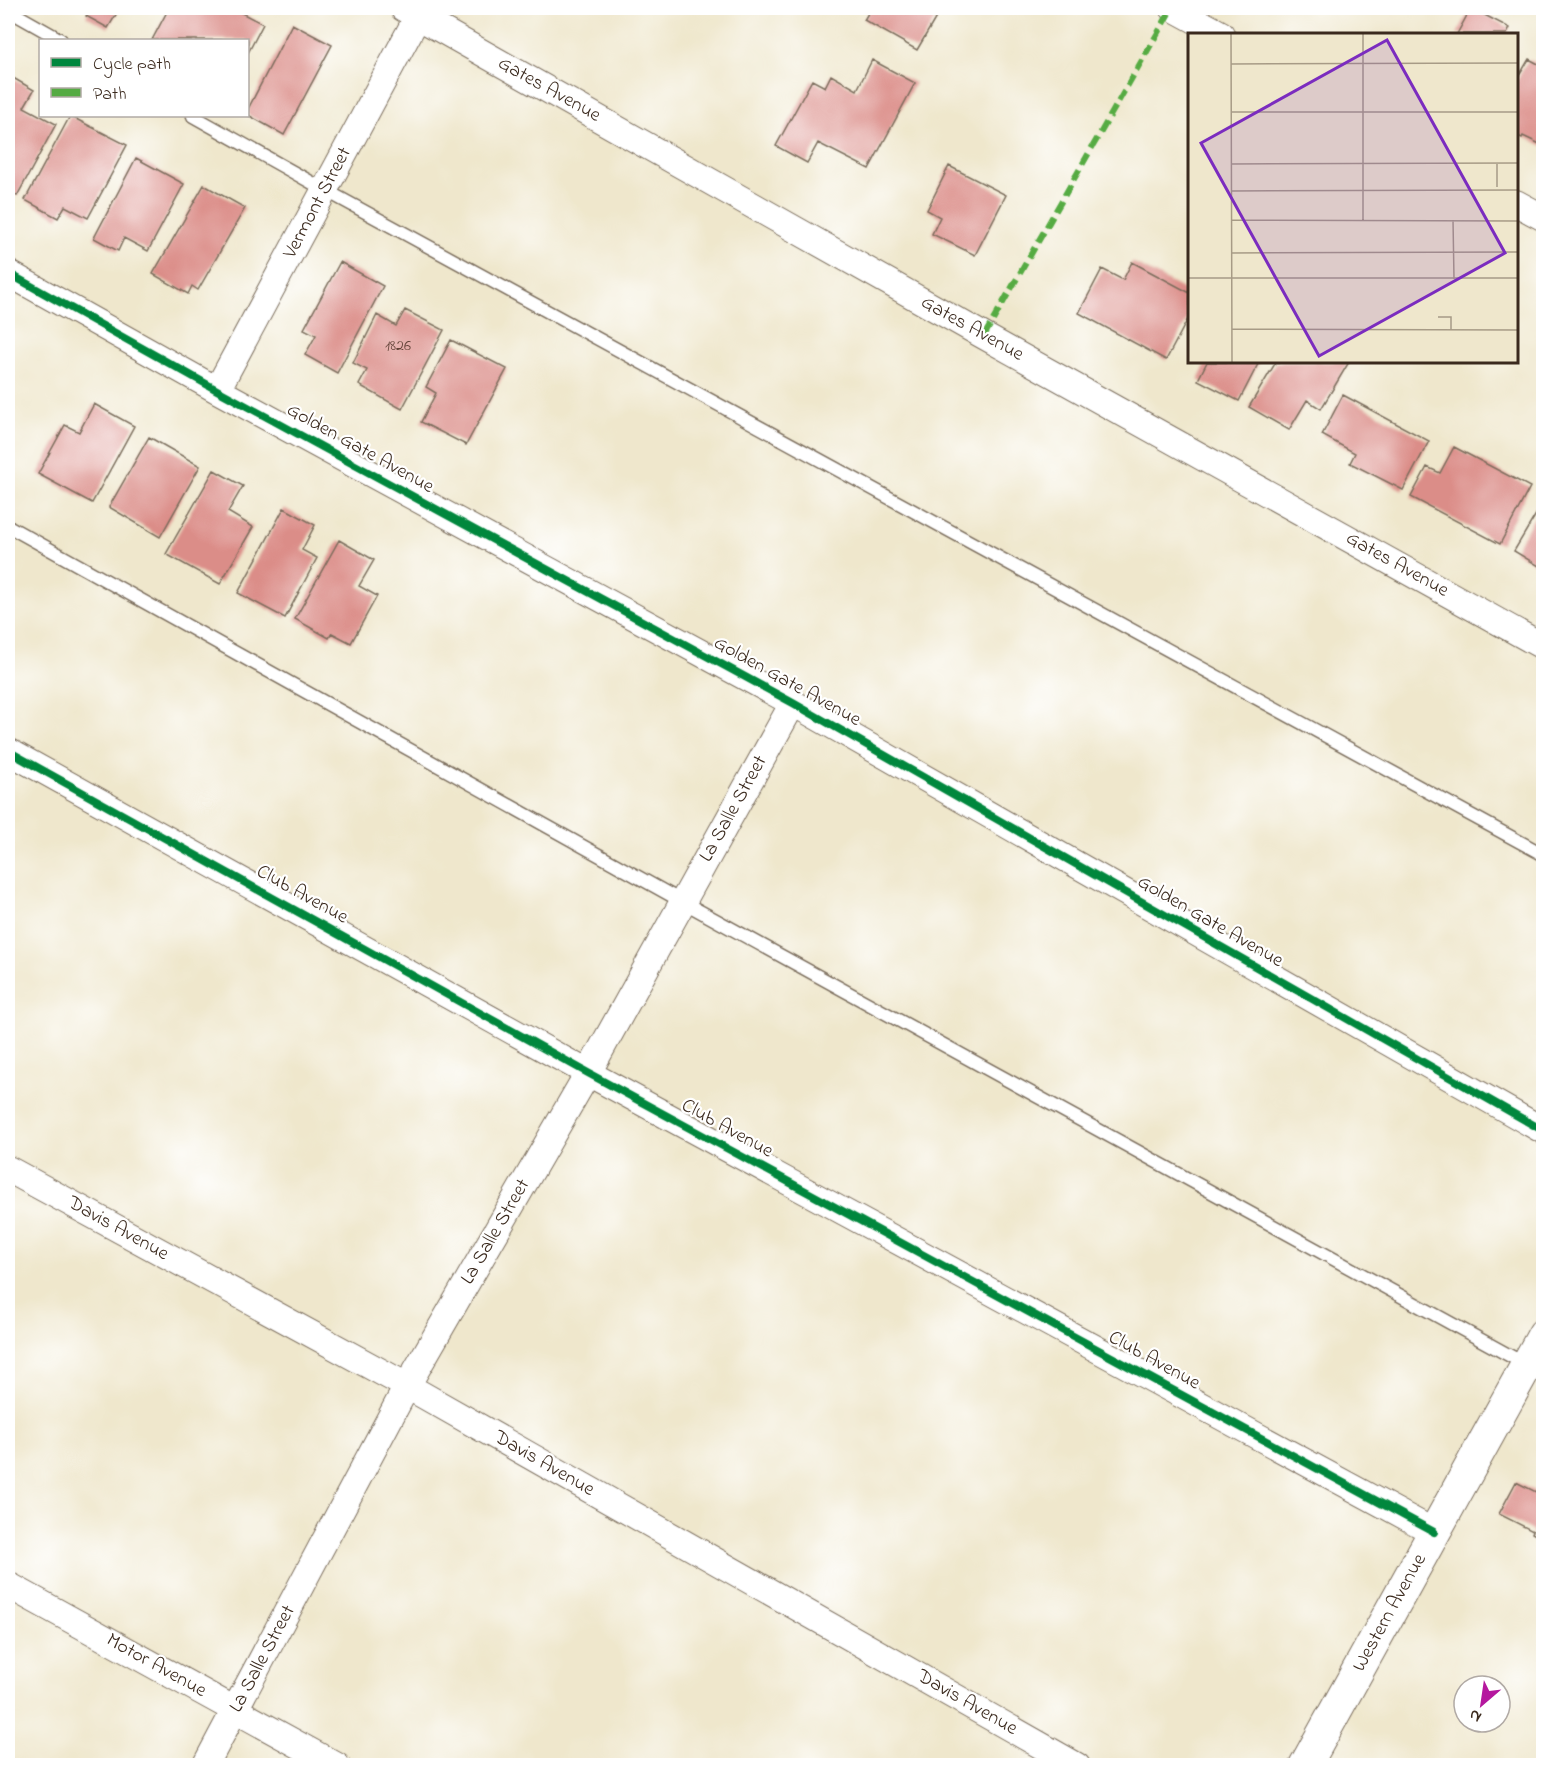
<svg xmlns="http://www.w3.org/2000/svg" width="1551" height="1773" font-family="'Indie Flower',sans-serif">
<style>
.building{fill:#db8d88}
.lines{fill:none;stroke-linecap:round;stroke-linejoin:round}
.service-casing{stroke:#7a6c5b;stroke-width:15}
.minor-casing{stroke:#7a6c5b;stroke-width:28}
.tertiary-casing{stroke:#7a6c5b;stroke-width:34}
.service{stroke:#fff;stroke-width:12}
.minor{stroke:#fff;stroke-width:26}
.tertiary{stroke:#fff;stroke-width:32}
.quiet{stroke:#55ab43;stroke-width:6;stroke-dasharray:12 6;stroke-linecap:butt}
.cycleway-casing{stroke:#fff;stroke-width:11}
.cycleway{stroke:#00873e;stroke-width:8}
.labels{text-anchor:middle;dominant-baseline:central;stroke-width:4.5;stroke-linejoin:round;paint-order:stroke}
.number-label{font-size:16px;fill:#634338}
.street-label{font-size:20px;fill:#3b2a1e;stroke:#fff}
.inset-road{fill:none;stroke:#a79b86;stroke-width:1.5}
.view{fill:#7b2cbf;fill-opacity:0.15;stroke:#7b2cbf;stroke-width:3}
.inset-edge{fill:none;stroke:#3b2a1e;stroke-width:3}
</style>
<rect width="100%" height="100%" fill="#fff"/>
<filter id="ink" filterUnits="userSpaceOnUse"><feTurbulence type="fractalNoise" baseFrequency=".0167" numOctaves="2"/><feDisplacementMap in="SourceGraphic" scale="12" xChannelSelector="R" yChannelSelector="G"/><feConvolveMatrix kernelMatrix="1 2 1 2 8 2 1 2 1" color-interpolation-filters="sRGB"/></filter>
<filter id="wash" filterUnits="userSpaceOnUse"><feTurbulence type="fractalNoise" baseFrequency=".008" numOctaves="4" result="noise"/><feDisplacementMap in="SourceGraphic" scale="24" xChannelSelector="R" yChannelSelector="G"/><feGaussianBlur stdDeviation="1.35" result="paint"/><feColorMatrix in="noise" values="0 0 0 0 0 0 0 0 0 0 0 0 0 0 0 0 0 1.4 0 .05"/><feComposite in="paint" operator="in"/></filter>
<g filter="url(#wash)">
<rect width="100%" height="100%" fill="#efe7cc"/>
<g id="blocks">
<path class="building" d="M90 8H120L108 28 86 16Z
M169 8H232L263 24 248 53V40H152Z
M871 8H939L941 9 917 50 864 20Z
M1471 8 1510 28 1507 34H1457Z
M292 24 332 45 284 135 248 115V109Z
M1529 59 1544 67V146L1523 136 1522 138 1516 135V81Z
M872 60 915 83 869 169 818 143 807 163 776 146 812 80 825 87 831 75 857 90Z
M8 75 34 90 24 107 56 124 17 196 8 191Z
M70 116 127 145 88 218 65 206 58 218 25 200Z
M136 158 184 184 148 251 124 238 118 251 94 238Z
M949 166 1006 195 975 255 932 234 940 217 927 210Z
M204 185 245 208 198 290 192 286 188 294 153 274Z
M340 262 383 286 337 373 305 355 316 335 304 329Z
M1132 262 1190 293V315L1166 360 1079 313 1102 269 1123 280Z
M405 310 444 330 402 409 359 385 367 370 353 363 377 315 396 326Z
M451 340 507 369 466 445 421 422 436 393 426 387Z
M1207 362H1259L1239 401 1198 380Z
M1276 362H1349L1321 409 1307 400 1289 430 1249 407Z
M1343 395 1429 441 1403 490 1350 463 1355 453 1322 435Z
M94 404 134 426 92 503 38 474 65 425 79 432Z
M149 437 200 466 160 537 109 507Z
M1454 447 1530 487 1500 544 1411 497 1427 467 1440 473Z
M214 470 243 486 228 512 253 527 220 584 166 554Z
M1544 501V569L1514 551Z
M284 508 315 525 302 550 317 558 285 618 238 593Z
M339 540 374 560 359 586 377 596 351 643 332 633 329 638 295 619Z
M1516 1482 1544 1496V1540L1532 1533 1533 1531 1499 1514Z"/>
</g>
</g>
<g filter="url(#ink)">
<use href="#blocks" fill-opacity="0" stroke="#7a6c5b" stroke-width="1.5"/>
<g class="lines">
<g class="service-casing">
<path id="service" d="M8 10 61 40
M193 116 325 190 1544 855
M8 526 683 902 1525 1364"/>
</g>
<g class="minor-casing">
<path id="minor" d="M403 8 984 336 1544 647
M1173 8 1221 34
M1516 203 1544 218
M8 273 217 390 793 703 1544 1131
M217 390 418 16
M8 751 588 1073 1434 1532
M8 1169 407 1386 1077 1766
M8 1585 337 1766
M205 1766 407 1386 588 1073 793 703"/>
</g>
<g class="tertiary-casing">
<path id="tertiary" d="M1305 1766 1544 1334"/>
</g>
<use href="#service" class="service"/>
<use href="#minor" class="minor"/>
<use href="#tertiary" class="tertiary"/>
<path class="quiet" d="M984 336 1172 8"/>
<g class="cycleway-casing">
<path id="cycleway" d="M8 273 217 390 793 703 1544 1131
M8 751 588 1073 1434 1532"/>
</g>
<use href="#cycleway" class="cycleway"/>
</g>
</g>
<g class="labels">
<g class="number-label">
<text x="398" y="346">1826</text>
</g>
<g class="street-label">
<text transform="translate(549 90) rotate(29)">Gates Avenue</text>
<text transform="translate(318 203) rotate(-62)">Vermont Street</text>
<text transform="translate(972 329) rotate(29)">Gates Avenue</text>
<text transform="translate(360 449) rotate(29)">Golden Gate Avenue</text>
<text transform="translate(1397 565) rotate(29)">Gates Avenue</text>
<text transform="translate(787 682) rotate(29)">Golden Gate Avenue</text>
<text transform="translate(734 809) rotate(-61)">La Salle Street</text>
<text transform="translate(302 895) rotate(29)">Club Avenue</text>
<text transform="translate(1210 922) rotate(30)">Golden Gate Avenue</text>
<text transform="translate(727 1129) rotate(29)">Club Avenue</text>
<text transform="translate(118 1229) rotate(29)">Davis Avenue</text>
<text transform="translate(496 1232) rotate(-60)">La Salle Street</text>
<text transform="translate(1154 1361) rotate(29)">Club Avenue</text>
<text transform="translate(544 1464) rotate(30)">Davis Avenue</text>
<text transform="translate(1390 1613) rotate(-61)">Western Avenue</text>
<text transform="translate(263 1659) rotate(-62)">La Salle Street</text>
<text transform="translate(156 1666) rotate(29)">Motor Avenue</text>
<text transform="translate(967 1703) rotate(30)">Davis Avenue</text>
</g>
</g>
<g transform="translate(1188 33)">
<rect width="330" height="330" fill="#efe7cc"/>
<path class="inset-road" d="M43 1 44 329M43 31 330 30M43 79H330M43 131 330 130M309 154V130M43 158 330 157M43 187 330 188M265 187 266 246M175 188V1M43 220 330 219M0 245H330M250 284H263V297M44 296 330 297"/>
<path class="view" d="M199 7 317 220 131 323 13 110Z"/>
<rect width="330" height="330" class="inset-edge"/>
</g>
<rect width="1551" height="1773" fill="none" stroke="#fff" stroke-width="30"/>
<rect x="39" y="39" width="210" height="78" fill="#ffffff" stroke="#b1aaa5" stroke-width="1.5"/>
<rect x="51" y="58" width="30" height="9" fill="#00873e" stroke="#b1aaa5" stroke-width="1.5"/>
<text x="93" y="69" font-size="18" fill="#3b2a1e">Cycle path</text>
<rect x="51" y="88" width="30" height="9" fill="#55ab43" stroke="#b1aaa5" stroke-width="1.5"/>
<text x="93" y="99" font-size="18" fill="#3b2a1e">Path</text>
<g transform="translate(1482 1704) rotate(209)"><circle r="28" fill="#ffffff" stroke="#b1aaa5" stroke-width="1.5"/>
<path d="M0-4.5L10 22L0 15L-10 22Z" fill="#b5179e"/>
<text y="-9" font-size="16" font-weight="bold" text-anchor="middle" fill="#3b2a1e">N</text>
</g>
</svg>
